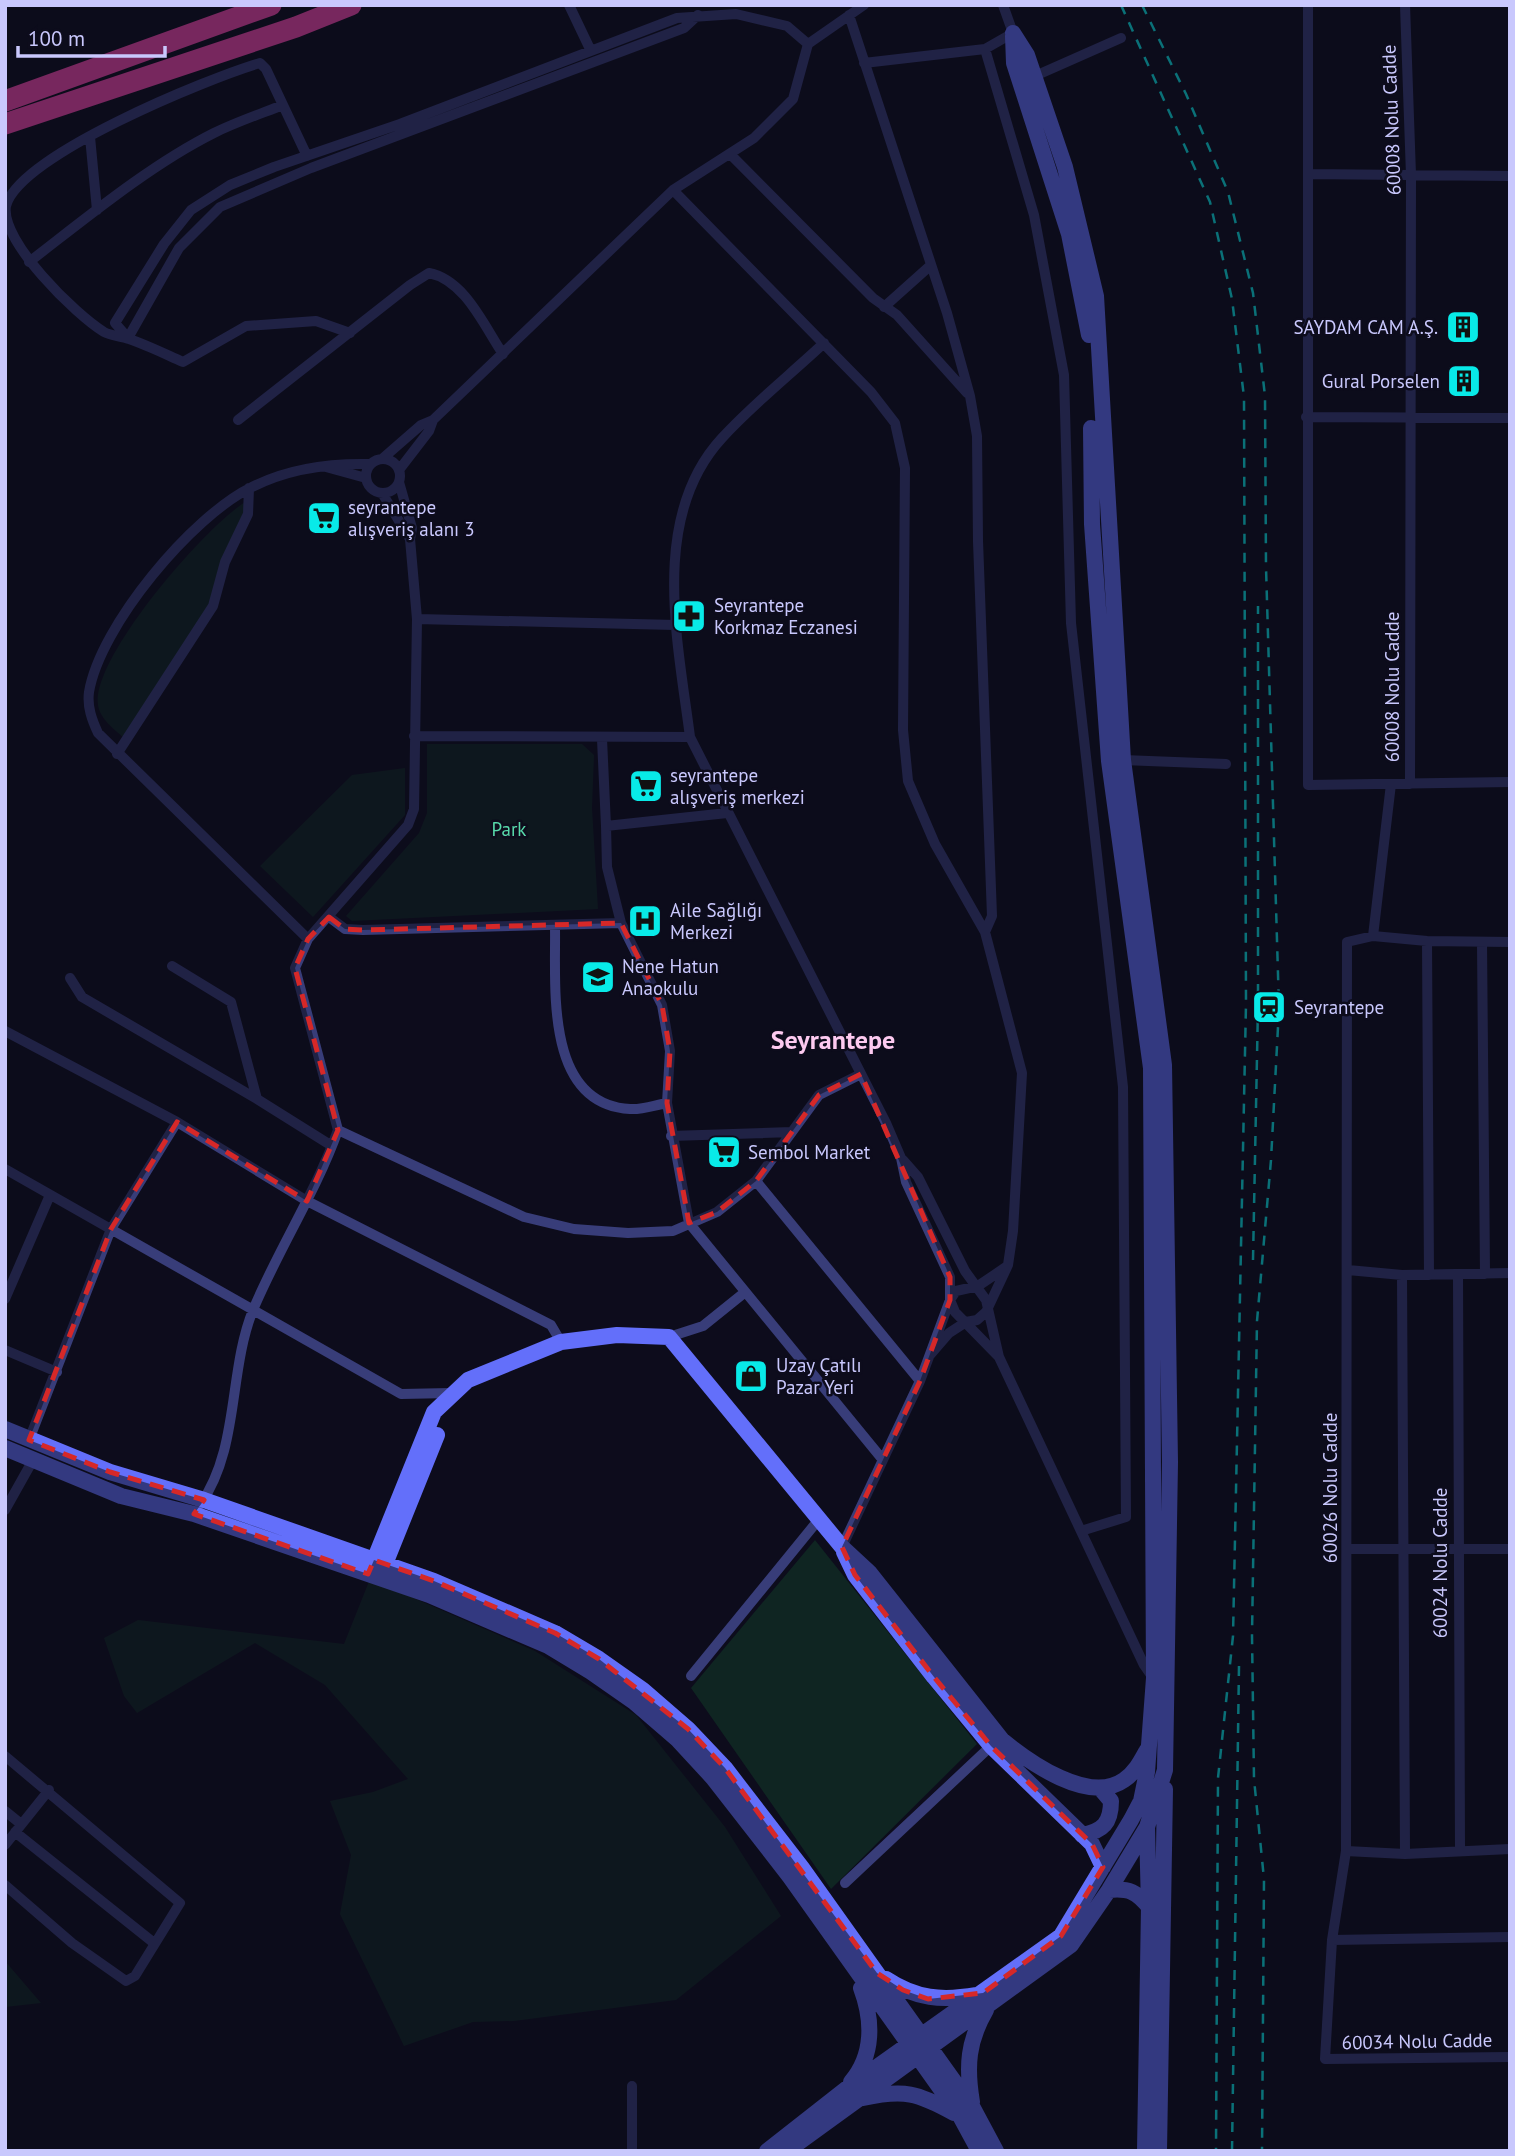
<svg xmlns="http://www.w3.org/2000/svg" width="1515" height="2156" font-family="'PT Sans',sans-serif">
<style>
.green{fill:#0f2522}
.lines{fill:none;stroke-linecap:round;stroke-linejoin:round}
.street{stroke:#383d79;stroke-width:10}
.secondary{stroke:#636ffa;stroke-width:16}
.highway{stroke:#f947b0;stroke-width:21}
.rail{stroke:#08eae8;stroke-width:2.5;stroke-dasharray:10 9;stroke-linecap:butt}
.marked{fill:none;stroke:#d62828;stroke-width:5;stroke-dasharray:14 9;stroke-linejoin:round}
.labels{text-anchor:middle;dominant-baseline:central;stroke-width:5;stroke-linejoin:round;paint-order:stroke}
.street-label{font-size:19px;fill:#c9c8fd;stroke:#0d0c1c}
.poi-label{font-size:19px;fill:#c9c8fd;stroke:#0d0c1c;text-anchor:start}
.park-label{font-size:19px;fill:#58d9ab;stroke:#0d0c1c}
.district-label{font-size:26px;font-weight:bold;fill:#fdcaf0;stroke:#0d0c1c}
</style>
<rect width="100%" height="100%" fill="#0d0c1c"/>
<path class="green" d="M247 501 214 604 124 738C114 729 100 719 98 705 91 658 207 524 247 501Z
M427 744H582L594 755 592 808 598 909 352 921 346 916 419 833 427 813Z
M405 768V815L313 917 260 866 352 775Z
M815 1540 977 1744 831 1889 691 1688Z
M370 1579 535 1651 636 1715 725 1827 781 1916 676 2000 514 2021 473 2022 404 2046 340 1914 351 1855 330 1801 373 1792 408 1779 325 1685 255 1643 137 1713 124 1696 104 1638 138 1620 344 1644Z
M5 1961 41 2003 5 2007Z"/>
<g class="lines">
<path class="street" d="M569 5 590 49
M1308 5V785L1510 782
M1405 5 1411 175 1410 784
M849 15 947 313 970 396 977 436 978 541 992 916 985 932
M985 49 1034 215 1064 375 1071 623 1123 1087 1126 1517 1081 1531
M864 63 985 49 1013 33 1003 5
M1035 76 1121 38
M90 137 97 210
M730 154 873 298 897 315 967 393
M307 156 266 69 260 63C209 78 19 155 6 206 0 241 76 315 104 332 111 336 121 336 129 339 147 345 165 354 183 362L246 326 316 321 350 333
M1308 174 1510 176
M673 190 871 392 895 423 905 468 903 730 908 781 935 844 985 932 1022 1073 1013 1231 1008 1265 986 1312 977 1320 966 1322 949 1333 930 1355
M29 262C85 219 150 165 214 133 236 122 260 114 283 105
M884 307 931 265
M128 338 115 323 164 244 191 210 230 185 274 167 400 124 677 18 736 14 787 26 808 44
M128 338 179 248 220 207 311 168 684 28 698 15
M1306 417 1510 418
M238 420 410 285 429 273C465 280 484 326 503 354
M382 459 421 425 433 420 673 190 754 138 793 99 808 44 864 5
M366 476a17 17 0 1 1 34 0a17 17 0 1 1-34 0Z
M371 464C330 463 289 468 252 487 192 516 100 626 89 692 87 707 92 720 98 733L308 939 408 825 414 809 417 619 410 539 412 528 399 482
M326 467 366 478
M399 470 429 431 433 420
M382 493 410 539
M417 619 676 625
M414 736 690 737 886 1123 901 1158 906 1182 950 1277V1300L955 1312 999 1357
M690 737C678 642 649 517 722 438 753 404 791 374 824 343
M602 739 606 826
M117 754 213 606 225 562 248 514 249 488
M1123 760 1226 764
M1391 784 1373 936 1427 941 1510 942
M727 813 606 826 607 867 621 923 662 1005 670 1051 667 1103 689 1223 883 1460
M329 917 345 929 363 930 621 923
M555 927C556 986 544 1104 630 1109 642 1110 655 1105 667 1103
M1373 936 1347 942 1346 1851 1332 1940 1325 2059 1510 2057
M308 939 295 968 338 1130 524 1217 574 1229 628 1233 673 1231 717 1212 756 1181 819 1095 861 1074
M1427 941 1429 1275
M1482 943 1485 1274
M172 966 231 1002 257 1099
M70 978 82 997 257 1099 332 1146
M5 1031 177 1122 307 1201 551 1325 561 1342
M671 1136 792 1132
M903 1160 918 1177 965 1271 986 1300 999 1357 1144 1665 1153 1678
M5 1169 401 1394 451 1393
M756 1181 920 1381
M1348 1270 1402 1275 1510 1273
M1402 1275 1405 1854
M1458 1275 1460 1850
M5 1299 50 1195
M669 1337 703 1326 744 1293
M5 1350 57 1372
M29 1440 111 1229 177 1122
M200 1505C240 1448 228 1372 253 1310 279 1248 316 1192 338 1130
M5 1510 33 1460
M842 1547 920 1381 950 1300 956 1291 978 1286 1006 1267
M1347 1549H1510
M691 1676 820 1518
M5 1756 180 1903 135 1976 126 1981 72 1943 5 1885
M5 1811 21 1824
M15 1832 154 1943
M5 1845 49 1790
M1346 1851 1405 1854 1510 1849
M845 1883 991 1746
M1332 1940 1510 1937
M632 2086V2151"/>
<path class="secondary" d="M1013 36 1014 63 1069 234 1089 335
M5 1429 110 1472 204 1500 434 1581 555 1633 599 1659 643 1690 688 1729 725 1768 802 1868 973 2108 996 2151
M5 1448 121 1496 194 1514 429 1595 548 1646 591 1672 634 1702 678 1740 713 1778 790 1877 960 2116 979 2151
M844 1552 855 1575 934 1677 991 1746 1092 1844 1103 1867
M385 1564 437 1435
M371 1568 434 1412 468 1380 561 1342 617 1335 669 1337 842 1547 869 1572 1002 1740C1029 1762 1089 1805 1124 1780 1135 1773 1141 1761 1147 1750
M1082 1835C1103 1831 1111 1823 1111 1801L1100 1788
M1109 1890C1129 1888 1137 1892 1149 1907
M886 1979C916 1999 942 2001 977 1995
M851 2082C874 2055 873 2020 861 1988
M863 2098C904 2089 918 2093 954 2113
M972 2102C966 2066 968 2041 986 2010
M767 2151 846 2089 1061 1936 1131 1820 1141 1801 1147 1772 1154 1678 1151 1068 1109 761 1092 524 1091 428
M787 2151 1071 1945 1109 1890 1147 1827 1165 1770 1170 1462 1164 1065 1123 760 1096 296 1065 167 1027 55 1013 33
M1145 2151 1149 1907 1147 1827
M1159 2151 1165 1789"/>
<path class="highway" d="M5 101 271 5
M5 124 296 27 351 5"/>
<path class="rail" d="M1121 5 1210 202 1232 299 1244 397 1246 1004 1233 1636 1218 1778 1216 2151
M1142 5 1186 94 1228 192 1253 293 1265 396 1266 567 1279 1008 1271 1160 1257 1321 1252 1635 1254 1779 1264 1879 1262 2151
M1253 1260 1258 1006V606
M1232 2151 1239 1666"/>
</g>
<path d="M0 0H1515V2156H0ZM329 917 345 929 363 930 621 923 662 1005 670 1051 667 1103 689 1223 717 1212 756 1181 819 1095 861 1074 950 1277V1300L920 1381 842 1547 855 1575 934 1677 991 1746 1092 1844 1103 1867 1061 1936 983 1993 928 1999 903 1990 877 1973 725 1768 688 1729 599 1659 555 1633 434 1581 374 1560 368 1574 194 1514 204 1500 110 1472 29 1440 111 1229 177 1122 307 1201 338 1130 295 968 308 939Z" fill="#0d0c1c" fill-opacity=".55" fill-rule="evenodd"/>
<path class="marked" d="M329 917 345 929 363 930 621 923 662 1005 670 1051 667 1103 689 1223 717 1212 756 1181 819 1095 861 1074 950 1277V1300L920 1381 842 1547 855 1575 934 1677 991 1746 1092 1844 1103 1867 1061 1936 983 1993 928 1999 903 1990 877 1973 725 1768 688 1729 599 1659 555 1633 434 1581 374 1560 368 1574 194 1514 204 1500 110 1472 29 1440 111 1229 177 1122 307 1201 338 1130 295 968 308 939Z"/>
<defs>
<g id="building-square" transform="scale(1.75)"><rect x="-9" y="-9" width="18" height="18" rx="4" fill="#08eae8" stroke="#0d0c1c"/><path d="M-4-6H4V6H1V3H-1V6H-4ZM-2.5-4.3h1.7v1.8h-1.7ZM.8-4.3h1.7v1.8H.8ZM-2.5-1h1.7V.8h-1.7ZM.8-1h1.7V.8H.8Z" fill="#111"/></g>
<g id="supermarket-square" transform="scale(1.75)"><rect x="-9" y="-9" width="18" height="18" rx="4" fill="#08eae8" stroke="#0d0c1c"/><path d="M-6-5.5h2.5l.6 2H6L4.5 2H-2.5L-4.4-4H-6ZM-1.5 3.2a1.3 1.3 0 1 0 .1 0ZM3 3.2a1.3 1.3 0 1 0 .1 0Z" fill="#111"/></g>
<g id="pharmacy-square" transform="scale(1.75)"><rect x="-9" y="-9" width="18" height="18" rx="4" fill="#08eae8" stroke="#0d0c1c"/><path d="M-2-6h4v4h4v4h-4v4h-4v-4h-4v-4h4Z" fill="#111"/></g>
<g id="hospital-square" transform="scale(1.75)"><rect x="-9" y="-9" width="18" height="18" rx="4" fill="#08eae8" stroke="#0d0c1c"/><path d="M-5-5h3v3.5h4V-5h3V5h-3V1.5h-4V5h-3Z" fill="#111"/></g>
<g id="school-square" transform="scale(1.75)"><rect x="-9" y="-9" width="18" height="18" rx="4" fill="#08eae8" stroke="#0d0c1c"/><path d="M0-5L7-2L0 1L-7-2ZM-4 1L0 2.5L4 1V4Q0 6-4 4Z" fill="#111"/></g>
<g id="station-square" transform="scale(1.75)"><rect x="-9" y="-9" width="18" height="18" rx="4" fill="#08eae8" stroke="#0d0c1c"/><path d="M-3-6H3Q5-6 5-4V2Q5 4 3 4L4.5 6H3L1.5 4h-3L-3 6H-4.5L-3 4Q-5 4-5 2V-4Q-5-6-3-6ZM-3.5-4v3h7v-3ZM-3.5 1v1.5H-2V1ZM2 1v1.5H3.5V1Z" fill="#111"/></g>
<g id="shop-square" transform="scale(1.75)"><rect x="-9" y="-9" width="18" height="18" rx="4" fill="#08eae8" stroke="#0d0c1c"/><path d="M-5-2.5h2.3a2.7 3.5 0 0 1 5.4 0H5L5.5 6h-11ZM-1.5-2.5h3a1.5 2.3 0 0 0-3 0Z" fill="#111"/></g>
</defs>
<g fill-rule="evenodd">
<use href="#building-square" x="1463" y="327"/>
<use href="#building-square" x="1464" y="381"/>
<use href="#supermarket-square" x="324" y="518"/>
<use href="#pharmacy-square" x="689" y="616"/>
<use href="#supermarket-square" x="646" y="786"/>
<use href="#hospital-square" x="645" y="921"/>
<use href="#school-square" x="598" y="977"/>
<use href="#station-square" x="1269" y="1007"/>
<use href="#supermarket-square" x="724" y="1152"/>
<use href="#shop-square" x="751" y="1376"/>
</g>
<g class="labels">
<g class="street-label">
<text transform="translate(1391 120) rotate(-92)">60008 Nolu Cadde</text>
<text transform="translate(1392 687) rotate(-90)">60008 Nolu Cadde</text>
<text transform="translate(1330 1488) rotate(-90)">60026 Nolu Cadde</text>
<text transform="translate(1440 1563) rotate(-90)">60024 Nolu Cadde</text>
<text transform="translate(1417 2041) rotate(-1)">60034 Nolu Cadde</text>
</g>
<g class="poi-label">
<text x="1438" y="327" text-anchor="end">SAYDAM CAM A.Ş.</text>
<text x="1440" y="381" text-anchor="end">Gural Porselen</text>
<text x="348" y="507">seyrantepe<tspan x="348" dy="22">alışveriş alanı 3</tspan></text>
<text x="714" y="605">Seyrantepe<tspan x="714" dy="22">Korkmaz Eczanesi</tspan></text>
<text x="670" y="775">seyrantepe<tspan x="670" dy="22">alışveriş merkezi</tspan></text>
<text x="670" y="910">Aile Sağlığı<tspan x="670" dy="22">Merkezi</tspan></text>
<text x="622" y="966">Nene Hatun<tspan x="622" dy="22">Anaokulu</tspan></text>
<text x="1294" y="1007">Seyrantepe</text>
<text x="748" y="1152">Sembol Market</text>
<text x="776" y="1365">Uzay Çatılı<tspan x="776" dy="22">Pazar Yeri</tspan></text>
</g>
<g class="park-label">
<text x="509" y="829">Park</text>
</g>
<g class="district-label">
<text x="833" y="1039">Seyrantepe</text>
</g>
</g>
<rect width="1515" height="2156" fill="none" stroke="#c9c8fd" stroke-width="14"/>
<path d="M18 46v10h147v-10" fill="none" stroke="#c9c8fd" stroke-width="3.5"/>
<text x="28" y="46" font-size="21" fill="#c9c8fd" stroke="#0d0c1c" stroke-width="5" paint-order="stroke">100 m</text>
</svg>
